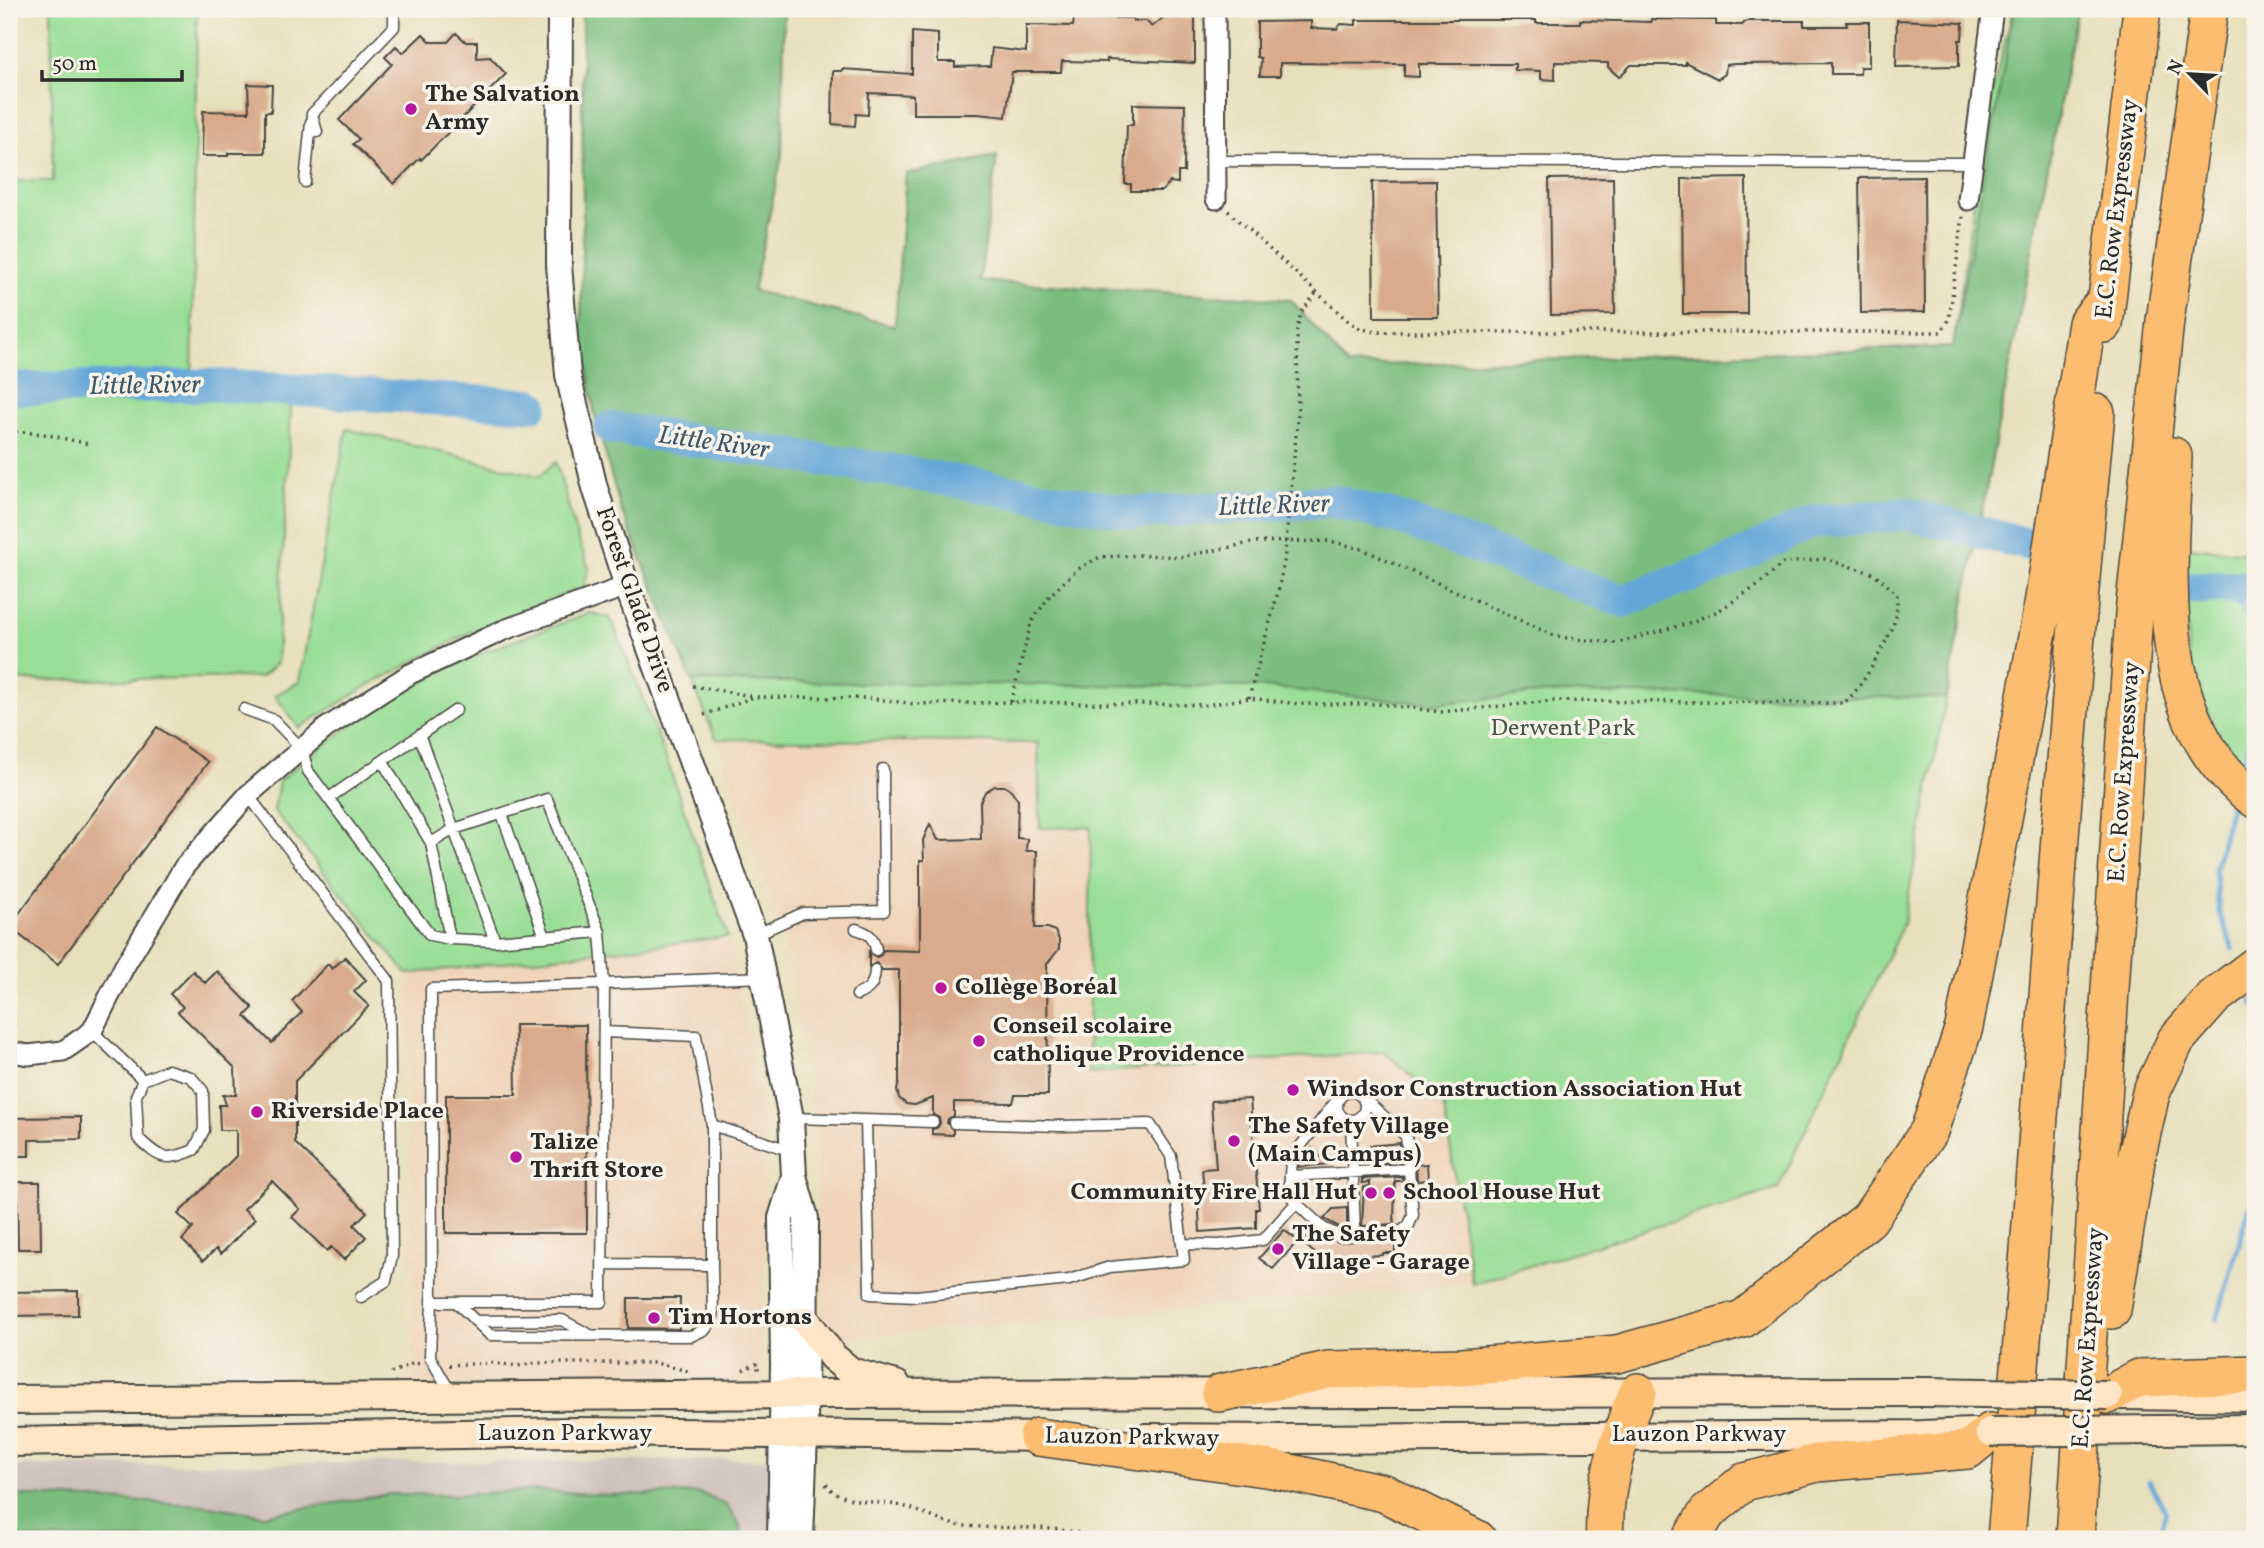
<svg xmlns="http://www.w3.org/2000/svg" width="2264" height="1548" font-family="Vollkorn,serif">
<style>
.built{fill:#f0d5bc}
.industrial{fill:#cec1b9}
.green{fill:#99de96;stroke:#628460;stroke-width:2}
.forest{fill:#7abd7f;stroke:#527455;stroke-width:2}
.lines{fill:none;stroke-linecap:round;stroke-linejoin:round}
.stream{stroke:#63a6d8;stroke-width:5}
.river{stroke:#63a6d8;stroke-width:33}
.building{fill:#d9aa8b}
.service-casing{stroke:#474641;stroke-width:13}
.minor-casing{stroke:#474641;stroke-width:23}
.tertiary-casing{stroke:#474641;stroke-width:28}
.secondary-casing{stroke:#474641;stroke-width:32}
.motorway-casing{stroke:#474641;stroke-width:40}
.path{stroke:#474641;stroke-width:3.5;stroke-dasharray:2 5;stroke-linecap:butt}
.service{stroke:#fff;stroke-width:10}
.minor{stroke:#fff;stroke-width:19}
.tertiary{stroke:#fff;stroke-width:24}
.secondary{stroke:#fee5c5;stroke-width:28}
.motorway{stroke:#fcbd6f;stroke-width:37}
.secondary-bridge-casing{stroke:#474641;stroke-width:32;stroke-linecap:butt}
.secondary-bridge{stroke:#fee5c5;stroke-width:28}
.poi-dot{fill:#b5179e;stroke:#f7f3e8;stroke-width:2.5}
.labels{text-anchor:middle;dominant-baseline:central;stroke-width:7;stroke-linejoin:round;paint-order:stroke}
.poi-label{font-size:24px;font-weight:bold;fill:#2b2b2b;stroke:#f7f3e8;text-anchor:start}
.street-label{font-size:24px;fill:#2b2b2b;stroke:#f7f3e8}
.park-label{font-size:24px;fill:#465846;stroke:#f7f3e8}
.water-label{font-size:26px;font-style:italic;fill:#3f5668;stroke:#f7f3e8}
</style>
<rect width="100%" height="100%" fill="#f7f3e8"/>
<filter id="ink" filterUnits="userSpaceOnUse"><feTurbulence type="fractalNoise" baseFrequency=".0143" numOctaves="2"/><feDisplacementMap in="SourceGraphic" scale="14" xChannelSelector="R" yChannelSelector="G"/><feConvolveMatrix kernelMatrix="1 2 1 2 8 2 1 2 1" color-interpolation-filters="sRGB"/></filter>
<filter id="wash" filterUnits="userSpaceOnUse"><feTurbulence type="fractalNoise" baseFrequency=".00686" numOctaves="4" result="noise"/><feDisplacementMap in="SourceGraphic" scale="28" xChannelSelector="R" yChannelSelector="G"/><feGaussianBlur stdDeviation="1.57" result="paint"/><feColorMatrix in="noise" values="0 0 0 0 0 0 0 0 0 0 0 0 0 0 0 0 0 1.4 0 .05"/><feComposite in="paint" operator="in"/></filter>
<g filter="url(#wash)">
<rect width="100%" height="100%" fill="#e7e0bd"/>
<path class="built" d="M716 739 1038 743 1173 741 1088 1073 1384 1052 1443 1103 1472 1284 833 1339 820 1317 816 1135 803 1041 783 936Z
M728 937 762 1110 766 1222 760 1381 412 1385 407 974Z"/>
<path class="industrial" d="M781 1459 780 1539H9V1466Z"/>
<path class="green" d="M51 9H197L192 385 292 392 277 663 261 677 9 681V181H53Z
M582 9H784L782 156 753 291 895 326 906 174 997 156 980 281 1291 300 1348 366 1953 347 1986 119 2013 9H2078L1903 924 1778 1189 1472 1284 1443 1103 1384 1052 1088 1073 1091 827 1040 828 1038 743 716 739 620 507 595 416 581 330 583 220Z
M347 429 539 476 556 462 576 533 589 568 584 587 471 632 371 684 299 728 275 695 299 682Z
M2181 546 2255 554V785L2226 755 2190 674Z
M590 613 608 617 614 626 666 758 728 937 407 974 274 811 279 781C333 735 402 686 469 658 508 642 550 628 590 613Z"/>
<path class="forest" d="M582 9H784L782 156 753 291 895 326 906 174 997 156 980 281 1291 300 1348 366 1953 347 2014 9H2078L1946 698 1549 693 1432 704 1263 687 692 681 620 507 595 416 581 330 583 220Z
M531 1490 608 1495 700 1493 726 1505 739 1524 743 1539H21L16 1523 9 1520V1495L203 1505 264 1515 389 1494 455 1495Z"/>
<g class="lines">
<path class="stream" d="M2220 588 2243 609 2252 633 2251 737 2242 767
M2233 798 2215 869 2219 912 2233 949
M2253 1001 2255 1006
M2217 1319 2255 1189
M2149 1482 2166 1512 2157 1539"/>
<path class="river" d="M9 389 210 385 532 405
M610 428 897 471 1133 513 1333 501 1399 518 1623 601 1731 561 1812 522 1908 514 2035 546
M2194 588 2255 587"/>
</g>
<g id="blocks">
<path class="building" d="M1074 17 1133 18V21H1146L1152 27 1164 17H1195V63L1107 59V62L1062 61 1061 72H1012L1006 117 978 114H913V95L869 93 868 115 856 114 855 126 832 124 833 71H842V69L912 74V32L938 34V62H955V67L990 66 992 48 1026 52V25L1073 26Z
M1651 19 1716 20V25H1742L1746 21H1804V26H1847L1846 22H1869V67H1860V74H1831V63L1735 64 1726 65 1725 74 1718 79 1685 62V65H1631L1619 77 1608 67V63L1555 62V80L1541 79V71L1515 70V64H1419V77L1404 76V64L1280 63V76H1260L1261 58 1257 57V22L1311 21V28L1337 29 1341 24 1356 25V20H1536V23H1580V20L1651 22Z
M1897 20 1963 23 1962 40H1959V66L1896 67Z
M456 33 466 42H477V58L490 57 506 74 421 160 420 158 394 184 353 144 359 139 339 120 392 64 385 57 396 46 403 53 423 34 431 42H448Z
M248 84 272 85 271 112H265V153H228V156H202L203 111 249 112Z
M1133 104 1185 105 1184 172H1178V183L1170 182 1162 191H1131V184H1125L1127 125H1133Z
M1924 177 1925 312 1861 313 1859 178Z
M1613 178 1615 314 1551 315 1549 179Z
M1746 178 1747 314H1683L1682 179Z
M1436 181 1438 317H1374L1372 182Z
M157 727 208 762 58 964 9 927Z
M995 786H1004L1011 790 1018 800 1017 838 1027 839 1026 851H1037L1035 928H1048L1055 931 1059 940V949L1047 964 1048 1095H1015L1013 1103 954 1102V1116L948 1119 947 1123 953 1130V1135L932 1134V1129L937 1128 940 1123 939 1118 933 1115V1098L915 1105 906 1104 899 1098 897 1090 899 1082V970H882L876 963 869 967V952L871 955 877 957 881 955 883 950 920 951V860H924L923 840 930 824 938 840 981 839 980 802 985 792Z
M345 957 366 980 354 992 369 1006 295 1081V1143L367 1212 354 1225 366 1237 344 1260 331 1247 327 1251 292 1217 300 1209 272 1181 244 1209 255 1219 221 1254 216 1249 203 1261 182 1240 193 1228 178 1214 236 1156V1130H220L219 1105H226L223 1095H236L235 1068 178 1012 183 1007 170 994 193 971 205 983 217 971 253 1008 245 1016 272 1043 302 1012 292 1001 328 964 332 969Z
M515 1025H586L587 1233H446V1095H516Z
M1250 1099 1259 1209H1256V1228L1200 1232 1198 1192 1204 1191 1202 1169 1216 1168 1211 1101Z
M81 1117V1139L29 1140V1156H9V1118Z
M1399 1143 1400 1162 1370 1164V1146Z
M1312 1148 1329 1164 1298 1167V1166Z
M1427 1164 1428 1180 1417 1181 1416 1165Z
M1402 1177 1403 1181H1395L1394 1224 1362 1226 1364 1187 1370 1186V1182L1362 1183V1179Z
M17 1182H40L41 1249H18Z
M1347 1208V1227H1339L1324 1219 1333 1209Z
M1284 1230 1298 1241 1273 1269 1259 1258Z
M1314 1230 1338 1242 1395 1239V1253H1383V1255L1320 1258 1303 1243Z
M78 1291V1315L9 1316V1292Z
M628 1298H680L679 1329 628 1328Z"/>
</g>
</g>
<g filter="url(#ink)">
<use href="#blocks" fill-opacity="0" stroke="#474641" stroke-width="2"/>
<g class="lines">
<g class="service-casing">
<path id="service" d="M317 132 312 114 394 27V9
M1216 161 1973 163
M305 182 311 122
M244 709 274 720 302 749 308 771 430 935 450 939 495 941 420 737
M383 762 431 843 450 939
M248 795 389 981 392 1256 386 1281 361 1297
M329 798 456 710
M502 814 545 937
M431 843 454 829 547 799 600 932 495 941
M856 929C869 933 874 937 876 950
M755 935 803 913 884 911 883 769
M857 995C870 989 874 985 875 970
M9 1017V1024
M92 1031 143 1080 136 1096 138 1138C160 1159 165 1162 194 1150L204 1130 203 1091 191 1077 168 1070 143 1080
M1337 1106a14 14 0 1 1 28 0a14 14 0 1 1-28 0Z
M792 1118 933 1122
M1351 1120 1355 1234
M866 1121 870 1294 916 1296 1069 1280 1110 1267 1184 1260 1171 1156 1150 1124 1060 1126 954 1123
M712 1125 792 1151
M1290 1176 1409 1169
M1296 1203 1289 1193 1291 1158 1337 1100
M1182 1244 1219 1245 1263 1240 1296 1203 1323 1228 1338 1235 1402 1231 1409 1225 1413 1215 1406 1136 1361 1096
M603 1264 712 1265V1125L696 1036 604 1032
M432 1302 431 989 604 984 600 932
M456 1302 490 1335 691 1336 706 1329 713 1316 712 1265
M475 1321 562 1320 590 1335
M451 1393 430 1357 432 1302H602L604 984 763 977"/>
</g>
<g class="minor-casing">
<path id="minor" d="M1215 9 1216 199
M1968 200 1993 9
M9 1051 28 1055 63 1051 92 1031 124 967 184 867 248 795 326 728 410 674 504 630 627 586"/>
</g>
<g class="tertiary-casing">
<path id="tertiary" d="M560 9 559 265 568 375 595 488 627 586 755 935 791 1118 794 1176 806 1218 805 1435 801 1539
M780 1539 783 1364 781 1218 794 1176"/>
</g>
<g class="secondary-casing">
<path id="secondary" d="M806 1321 833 1357 851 1372 896 1385
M2122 1395 2255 1397
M9 1400 805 1394 1924 1392
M2158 1430 2255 1429
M1145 1438 1284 1439 1922 1435 1973 1433
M9 1442 577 1432 1056 1437"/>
</g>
<g class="motorway-casing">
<path id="motorway" d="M2104 324 2142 9
M2173 456C2170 571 2148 722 2255 799
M2112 1310 2137 1155 2151 1093 2176 1040 2214 997 2255 966
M1220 1393 1328 1370 1462 1367 1617 1354 1743 1319 1869 1219 1929 1131 1964 1027 2043 605 2087 323 2107 299
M2108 1395 2139 1378 2255 1374
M1038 1437 1272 1469 1384 1493 1477 1539
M1605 1539C1602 1488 1618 1439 1638 1392
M1691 1539 1707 1513 1744 1482 1817 1463 1968 1450 1990 1432
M2006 1539C2038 1164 2060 788 2096 413
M2075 1539 2134 613 2165 321 2209 9"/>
</g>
<path class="path" d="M1228 211 1347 320 1359 328 1375 332H1941L1949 320 1963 216
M9 431 44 434 89 444
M693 686 752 696
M1249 698 1277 596 1284 562 1298 415 1297 330 1301 313 1317 292
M704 715 754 697 866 698 915 704 1023 702 1206 705 1249 698 1298 704H1379L1441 712 1552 701 1843 703C1860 693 1891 636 1896 616 1897 609 1897 601 1897 594L1875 574 1825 559 1783 563 1757 586 1718 611 1686 624 1616 643 1557 637 1362 549 1329 541 1255 542 1181 557 1143 555 1100 557 1078 569 1050 595 1031 623 1011 702
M449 1365 495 1363 516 1366 539 1363H656L688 1371
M743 1370 758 1363V1374
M391 1373 414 1363 420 1364
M826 1484C839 1505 883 1500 906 1507 922 1511 939 1522 956 1525 1003 1531 1055 1522 1100 1539"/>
<use href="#service" class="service"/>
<use href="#minor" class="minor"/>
<use href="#tertiary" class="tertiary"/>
<use href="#secondary" class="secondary"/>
<use href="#motorway" class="motorway"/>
<g class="secondary-bridge-casing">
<path id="secondary-bridge" d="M1924 1392 2108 1395
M1990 1432 2158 1430"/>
</g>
<use href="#secondary-bridge" class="secondary-bridge"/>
</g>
</g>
<g class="poi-dot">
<circle cx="411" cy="109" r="7"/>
<circle cx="941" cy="988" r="7"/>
<circle cx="979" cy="1041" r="7"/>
<circle cx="1293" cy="1090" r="7"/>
<circle cx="257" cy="1112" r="7"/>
<circle cx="1234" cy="1141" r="7"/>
<circle cx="516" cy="1157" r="7"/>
<circle cx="1371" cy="1193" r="7"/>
<circle cx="1389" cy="1193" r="7"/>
<circle cx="1278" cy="1249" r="7"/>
<circle cx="654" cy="1318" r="7"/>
</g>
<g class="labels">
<g class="poi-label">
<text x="425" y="95">The Salvation<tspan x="425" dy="28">Army</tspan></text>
<text x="955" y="988">Collège Boréal</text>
<text x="993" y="1027">Conseil scolaire<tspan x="993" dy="28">catholique Providence</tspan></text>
<text x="1307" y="1090">Windsor Construction Association Hut</text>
<text x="271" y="1112">Riverside Place</text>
<text x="1248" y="1127">The Safety Village<tspan x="1248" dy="28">(Main Campus)</tspan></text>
<text x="530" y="1143">Talize<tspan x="530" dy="28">Thrift Store</tspan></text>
<text x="1357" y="1193" text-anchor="end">Community Fire Hall Hut</text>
<text x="1403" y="1193">School House Hut</text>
<text x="1292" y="1235">The Safety<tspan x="1292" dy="28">Village - Garage</tspan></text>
<text x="668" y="1318">Tim Hortons</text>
</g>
<g class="street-label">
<text transform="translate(2118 209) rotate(-83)">E.C. Row Expressway</text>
<text transform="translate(634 600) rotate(71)">Forest Glade Drive</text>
<text transform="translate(2125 772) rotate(-86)">E.C. Row Expressway</text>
<text transform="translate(2089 1338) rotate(-86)">E.C. Row Expressway</text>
<text x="565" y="1434">Lauzon Parkway</text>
<text x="1699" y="1435">Lauzon Parkway</text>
<text transform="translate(1132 1438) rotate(1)">Lauzon Parkway</text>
</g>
<g class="park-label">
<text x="1563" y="729">Derwent Park</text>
</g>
<g class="water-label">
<text transform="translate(145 386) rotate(-1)">Little River</text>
<text transform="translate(714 443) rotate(8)">Little River</text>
<text transform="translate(1274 506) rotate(-2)">Little River</text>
</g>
</g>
<rect width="2264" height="1548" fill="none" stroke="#f7f3e8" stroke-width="35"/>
<g transform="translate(2190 74) rotate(295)" stroke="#f7f3e8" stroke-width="5" paint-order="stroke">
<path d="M0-5L12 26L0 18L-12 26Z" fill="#2b2b2b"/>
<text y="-10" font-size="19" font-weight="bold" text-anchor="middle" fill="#2b2b2b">N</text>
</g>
<path d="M42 70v10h140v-10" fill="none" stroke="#2b2b2b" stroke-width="3.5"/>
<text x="52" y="70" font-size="21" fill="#2b2b2b" stroke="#f7f3e8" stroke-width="5" paint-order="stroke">50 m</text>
</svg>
